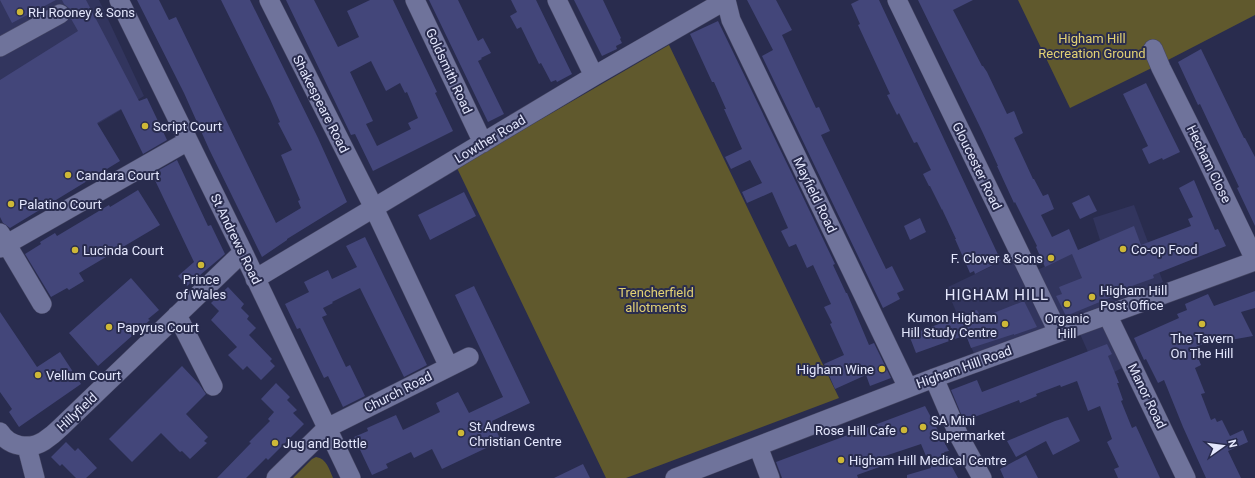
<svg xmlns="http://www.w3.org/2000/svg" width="1255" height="478" font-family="Roboto,sans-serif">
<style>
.built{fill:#32355e}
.green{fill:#60592d}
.building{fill:#43467a;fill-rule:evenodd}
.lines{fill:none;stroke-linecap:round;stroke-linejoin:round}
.minor-casing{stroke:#454663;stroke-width:20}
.minor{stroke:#6f739b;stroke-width:19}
.poi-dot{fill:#ceb837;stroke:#292c4e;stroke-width:1.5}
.labels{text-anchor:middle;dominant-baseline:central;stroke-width:4;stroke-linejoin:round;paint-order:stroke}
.poi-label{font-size:13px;fill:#e4e7fd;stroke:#292c4e;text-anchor:start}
.park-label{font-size:13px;fill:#e2d174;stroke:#292c4e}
.street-label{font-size:13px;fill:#e4e7fd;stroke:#292c4e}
.quarter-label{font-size:15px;letter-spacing:1px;fill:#e4e7fd;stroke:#292c4e}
</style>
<rect width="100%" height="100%" fill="#292c4e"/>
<path class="built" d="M0 0H99L144 96 30 165 0 109Z
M1134 205 1163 282 975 356 946 288 1017 254 1027 275 1100 240 1093 218Z
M1106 323 1124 367 1100 379 1080 334Z"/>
<path class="green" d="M1018 0H1255V15L1168 60 1070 108Z
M669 45 839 398 626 478H606L457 168Z
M316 457C327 459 329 469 333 478H293L312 459Z"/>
<path class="building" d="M0 0H56L12 23Z
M62 0H86L139 101 147 98 167 140 143 154 121 109 97 123 120 161 10 228 3 223 0 217V80L78 31 70 17V9L64 4Z
M137 0H159L169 20 176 17 276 223 301 208 298 201 300 200 281 155 292 150 278 123 280 122 270 99 221 0H250L318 138 347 202 287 239V240L262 257 209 149 184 93Z
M286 0H314L338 47 359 37 347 11 370 0H393L437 92 435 93 453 131 373 171 355 134 351 135ZM371 61 386 91 400 83 405 93 407 92 418 118 408 123 411 129 377 146 366 124 373 121 350 72Z
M429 0H458L478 41 483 38 491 53 481 58 482 59 478 61 504 114 488 122Z
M511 0H536L572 74 557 82 556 80 551 82 541 63 539 64 521 27 517 29 510 16 517 12Z
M574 0H603L621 38 620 39 622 43 616 46 617 49 602 56Z
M747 0H776L792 30 782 35 816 108 819 107 830 131 821 135 886 269 892 266 904 290 897 293 900 299 883 308 762 56 773 50Z
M859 0H879L1001 261 975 274 974 271 970 273 955 239H956L942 209V210L930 186H929L923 174 931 170 917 142 914 143 899 113 897 115 887 95 890 94 858 25 860 24 851 4Z
M918 0H973L953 10 982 66H983L987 72 1007 114 1014 111 1023 133 1014 138 1033 179H1034L1043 196 1048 194 1054 209 1041 215 1052 237 1069 229 1078 250 1134 226 1141 245 1191 226 1188 219 1193 217 1179 188 1194 180 1215 230 1218 229 1226 246 1153 275 1154 278 1118 291 1119 294 1066 316 1056 296 1062 294 1059 287 1082 278 1072 254 1045 267 1036 247 1037 246 1015 202 1014 203 997 166H998L982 131Z
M718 21 792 174 835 264 833 265 846 293H847L869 345 874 343 891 378 870 386 866 375 835 389 824 364 844 355 830 324 832 323 824 307 831 304 813 265 807 268 796 244 789 247 781 231 788 228 772 192 747 203 742 192 762 183 750 160 731 169 725 157 742 149 724 109H726L714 82H712L690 34Z
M1201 49 1244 138H1245L1255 157V226L1237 188 1239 187 1200 104 1198 105 1178 62Z
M1146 83 1180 152 1163 160 1162 158 1149 164 1142 149 1148 146 1123 94Z
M177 160 208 226 211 225 225 254 187 286 178 276 194 262 152 174Z
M138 190 160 225 79 273 84 281 69 290 67 288 51 297 25 254 41 244 40 242 55 233 57 236 109 205 110 207Z
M464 192 476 216 430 240 418 215Z
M1089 195 1097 211 1080 219 1072 203Z
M920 218 926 232 910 240 904 226Z
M365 237 427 365 404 377 360 288 332 302 333 303 323 308 327 315 322 317 346 367 350 365 365 396 343 407 328 376 324 378 300 328 297 329 285 304 309 292 304 282 328 270 332 279 357 267 346 246Z
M131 278 159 310 148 319 150 320 98 366 69 333Z
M474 286 530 403 492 421 501 441 442 469 432 449 414 458 411 452 386 464 388 468 372 475 354 437 368 431 367 428 396 415 403 430 440 412 436 403 458 392 469 413 503 397 455 295Z
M228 287 244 304 241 308 249 316 247 319 256 328 249 335 272 359 270 361 275 366 261 380 247 366 243 370 228 355 237 347 211 320 219 311 211 303Z
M1255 291V308L1241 312 1253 336 1219 342 1216 338 1194 348 1201 365 1195 368 1205 393 1201 394 1211 420 1215 418 1217 422 1222 420 1230 436 1243 430 1248 442 1228 451 1241 478H1206L1183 427 1164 380 1158 383 1146 359 1144 360 1134 338 1179 318 1177 314 1187 310 1185 304 1208 294 1214 306Z
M1024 301 1037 327 1014 335V334L971 348 966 335 916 353 909 335 977 310 981 318Z
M0 312 37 367 60 352 81 384 19 427 9 412 12 409 0 392Z
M1107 344 1112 354 1108 356 1119 383H1117L1123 400 1121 401 1132 428 1136 426 1160 478H1118L1114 469 1119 467 1107 442 1112 439 1100 406 1088 411 1077 381 1061 387 1060 385 1036 394 1037 396 1020 403 1019 400 964 421 951 390 977 380 982 392Z
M182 366 199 384 206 394 186 414 208 437 204 441 207 443 190 459 182 451 180 452 161 433 132 462 109 439Z
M276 383 290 397 287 400 297 410 293 413 304 424 268 460 266 458 246 478H217L251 443 249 442 270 421 268 419 274 412 261 399Z
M925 406 949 451 944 452 958 478H907V475L931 468 921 444 882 457 885 465 857 475 858 478H782L776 462Z
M1068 417 1080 441 1053 455 1046 441 1016 457 1007 441 1055 421Z
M66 442 75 451 78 448 97 468 86 478H76L62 464 60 466 51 457Z
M1026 455 1038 478H1004L1000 469Z
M583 464 590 478H554Z"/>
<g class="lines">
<g class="minor-casing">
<path id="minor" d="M119 0 243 252 351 478
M269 0 374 208 449 367
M415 0 483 143
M557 0 594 76
M726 0 731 20 908 388
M897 0 1058 332
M0 47 60 14
M1153 49 1161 68 1205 156 1255 260
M0 233 42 304
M0 248 188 141
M255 279 594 76 726 0
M1107 314 1186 478
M177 315 213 386
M934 378 959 436 982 478
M0 432C9 447 30 450 44 441 50 437 56 432 61 427L243 252
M758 446 770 478
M27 447 35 478
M276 478 327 428 469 357
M675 478 934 378 1255 261"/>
</g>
<use href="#minor" class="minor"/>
</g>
<g class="poi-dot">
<circle cx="20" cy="12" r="4"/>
<circle cx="145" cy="126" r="4"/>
<circle cx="68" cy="175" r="4"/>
<circle cx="11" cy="204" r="4"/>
<circle cx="1123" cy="249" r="4"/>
<circle cx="75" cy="250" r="4"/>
<circle cx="1051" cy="258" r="4"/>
<circle cx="201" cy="265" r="4"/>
<circle cx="1092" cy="297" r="4"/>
<circle cx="1067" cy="304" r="4"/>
<circle cx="1005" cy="324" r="4"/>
<circle cx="1202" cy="324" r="4"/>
<circle cx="109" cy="327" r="4"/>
<circle cx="882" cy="369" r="4"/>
<circle cx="38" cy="375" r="4"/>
<circle cx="923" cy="427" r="4"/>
<circle cx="904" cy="430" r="4"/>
<circle cx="461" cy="433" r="4"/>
<circle cx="275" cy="443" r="4"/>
<circle cx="841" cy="460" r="4"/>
</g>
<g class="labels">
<g class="poi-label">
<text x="28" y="12">RH Rooney &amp; Sons</text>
<text x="153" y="126">Script Court</text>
<text x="76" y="175">Candara Court</text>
<text x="19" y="204">Palatino Court</text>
<text x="1131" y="249">Co-op Food</text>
<text x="83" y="250">Lucinda Court</text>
<text x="1043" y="258" text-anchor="end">F. Clover &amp; Sons</text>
<text x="201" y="279" text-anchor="middle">Prince<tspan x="201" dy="15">of Wales</tspan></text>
<text x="1100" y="290">Higham Hill<tspan x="1100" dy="15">Post Office</tspan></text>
<text x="997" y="317" text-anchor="end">Kumon Higham<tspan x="997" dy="15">Hill Study Centre</tspan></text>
<text x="1067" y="318" text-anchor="middle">Organic<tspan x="1067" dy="15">Hill</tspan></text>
<text x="117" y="327">Papyrus Court</text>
<text x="1202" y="338" text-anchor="middle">The Tavern<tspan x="1202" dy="15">On The Hill</tspan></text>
<text x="874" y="369" text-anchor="end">Higham Wine</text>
<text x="46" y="375">Vellum Court</text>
<text x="931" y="420">SA Mini<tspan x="931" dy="15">Supermarket</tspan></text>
<text x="469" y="426">St Andrews<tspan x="469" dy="15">Christian Centre</tspan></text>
<text x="896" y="430" text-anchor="end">Rose Hill Cafe</text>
<text x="283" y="443">Jug and Bottle</text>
<text x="849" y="460">Higham Hill Medical Centre</text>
</g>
<g class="park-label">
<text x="1092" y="38">Higham Hill<tspan x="1092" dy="15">Recreation Ground</tspan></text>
<text x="656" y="292">Trencherfield<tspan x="656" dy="15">allotments</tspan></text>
</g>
<g class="street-label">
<text transform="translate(449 71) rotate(65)">Goldsmith Road</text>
<text transform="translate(321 104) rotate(63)">Shakespeare Road</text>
<text transform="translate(490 139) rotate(-31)">Lowther Road</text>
<text transform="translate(1209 164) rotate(64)">Hecham Close</text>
<text transform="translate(977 166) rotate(64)">Gloucester Road</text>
<text transform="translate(815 195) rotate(64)">Mayfield Road</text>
<text transform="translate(236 239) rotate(64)">St Andrews Road</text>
<text transform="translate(964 367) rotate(-20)">Higham Hill Road</text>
<text transform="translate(398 392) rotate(-27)">Church Road</text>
<text transform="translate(1147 396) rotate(64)">Manor Road</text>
<text transform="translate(77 412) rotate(-43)">Hillyfield</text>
</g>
<g class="quarter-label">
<text x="997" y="295">HIGHAM HILL</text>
</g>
</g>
<g transform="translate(1223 446) rotate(76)" stroke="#292c4e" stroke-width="3" paint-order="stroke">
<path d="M0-3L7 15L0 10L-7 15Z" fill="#e4e7fd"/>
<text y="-6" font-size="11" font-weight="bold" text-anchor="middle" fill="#e4e7fd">N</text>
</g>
</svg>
